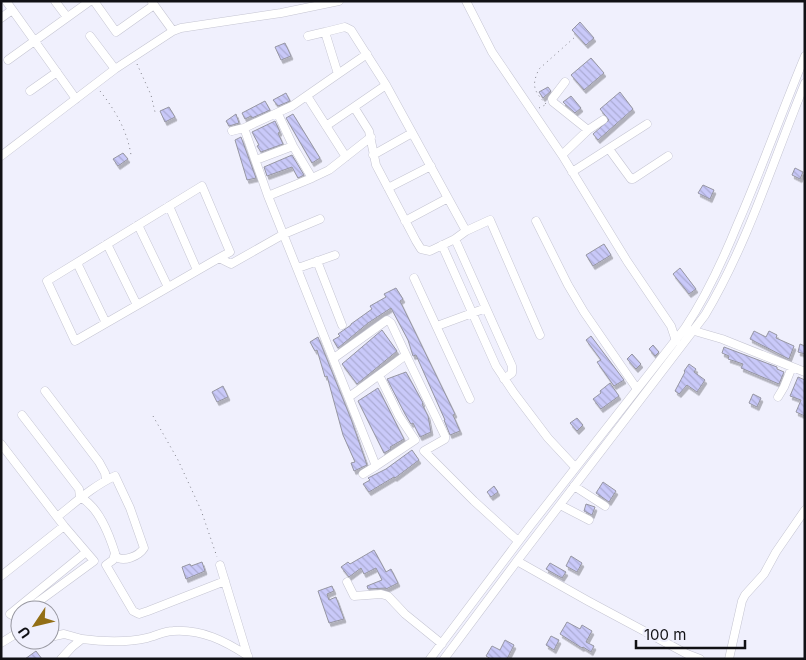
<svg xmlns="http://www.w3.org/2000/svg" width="806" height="660" font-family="Inter,sans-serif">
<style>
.building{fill:url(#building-back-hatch);stroke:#9696a2;filter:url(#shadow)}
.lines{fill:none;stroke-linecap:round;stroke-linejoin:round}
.minor-casing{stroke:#c5c5d2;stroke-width:9}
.path{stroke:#818189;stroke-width:1;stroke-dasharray:1 4;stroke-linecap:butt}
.minor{stroke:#fff;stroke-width:8}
</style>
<defs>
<pattern id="building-back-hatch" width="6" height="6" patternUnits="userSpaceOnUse" patternTransform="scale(1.25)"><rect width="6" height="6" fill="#c9c9f9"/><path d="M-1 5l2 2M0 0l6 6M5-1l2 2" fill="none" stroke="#acacd5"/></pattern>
<filter id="shadow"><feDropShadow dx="2" dy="3.5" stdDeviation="0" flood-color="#0004"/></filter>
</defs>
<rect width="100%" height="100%" fill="#f0f0fd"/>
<path class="building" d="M580 22 594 38 586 45 572 30Z
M285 43 291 56 281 60 275 47Z
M591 58 604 73 584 90 571 75Z
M548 87 551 91 543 98 539 92Z
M620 92 633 109 598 140 593 134 609 120 600 109Z
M286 93 290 101 278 106 273 100Z
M571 96 581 108 575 113 563 102Z
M265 101 270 110 252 118 251 116 245 119 242 113Z
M169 107 175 117 165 122 160 111Z
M236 114 239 123 229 126 226 121Z
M293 114 320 158 312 163 286 118Z
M275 121 280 132 278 133 283 144 261 152 257 146 259 145 252 132Z
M241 137 256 178 247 180 235 140Z
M123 153 128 159 118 166 113 159Z
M292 155 304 175 298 178 292 167 267 176 264 167Z
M795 168 803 172 800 179 792 175Z
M703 185 714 190 710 199 698 193Z
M604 244 611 255 593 266 586 255Z
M680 268 696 289 689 294 673 274Z
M396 288 403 299 400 301 455 414 453 415 460 431 450 435 444 420H445L416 355 413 356 408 340 391 308 368 323 338 348 333 340 340 336 338 334 351 325V324L372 309 370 306 386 297 384 294Z
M382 330 397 351 357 384 342 364Z
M754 331 766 337 769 331 777 335 776 338 794 346 789 359 750 339Z
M591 336 624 380 614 386 597 362 601 360 586 340Z
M318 337 351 419 367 465 354 471 351 463 355 462 343 435 327 376 325 377 317 350 315 351 310 342Z
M800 344 805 346V354L798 352Z
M653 345 659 352 655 356 649 349Z
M724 347 777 367V369L784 372 779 384 741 368 743 364 728 359 729 356 722 353Z
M632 354 641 364 636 369 627 359Z
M689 364 696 369 694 372 705 380 697 392 687 385 679 394 675 391 685 372 684 371Z
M406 372 423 403 422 404 428 416 431 432 420 437 413 423 411 424 405 414 387 379Z
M798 377 805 380V416L796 412 801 400 790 396Z
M610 383 619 396 601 409 593 399 601 393 600 391Z
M223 386 228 397 217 402 212 392Z
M378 388 404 439 390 447 391 449 384 453 358 401Z
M753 394 761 398 757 407 749 403Z
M577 418 583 425 577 431 570 423Z
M412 450 419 460 395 478 394 477 369 492 363 484 370 480 368 478 386 469Z
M603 482 616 491 609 502 596 493Z
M494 486 498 492 491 497 487 492Z
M586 504 595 507 592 515 584 511Z
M374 550 386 572 391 569 398 583 386 589V588L368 589 367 586 382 580 376 568 364 574 361 568 349 577 341 567 348 562 350 564Z
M571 556 582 563 577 572 566 566Z
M202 562 205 571 186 579 182 567 190 564 191 566Z
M550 563 566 572 562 578 546 569Z
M332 586 334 591 327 594 329 600 336 597 344 619 329 623 318 591Z
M567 622 580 629 582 625 592 631 586 642 594 646 591 652 583 647 582 648 560 634Z
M551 636 559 640 554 650 546 645Z
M505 640 514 645 507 659H491L486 656 492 646 500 650Z
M36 651 42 659H25Z"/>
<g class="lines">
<g class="minor-casing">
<path id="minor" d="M6 1 76 99
M55 1 67 17
M94 1 116 32 154 5
M466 1 492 52 562 155 627 261 671 326 676 341
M152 2 173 31
M1 18 12 10
M325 32 345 27 351 30 386 85 354 107 369 131 376 165 416 241 421 249 430 251 455 239 466 231 386 85
M90 36 115 69
M308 36 325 32 338 74 292 106 244 128 268 196 376 466 415 440 399 416 379 375 406 355 391 323 387 320 334 358
M8 60 90 1
M338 74 367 54
M565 82 552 99 553 102 588 130 603 120
M30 91 57 72
M307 96 346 157
M326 126 354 107
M232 131 244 128
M609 149 631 179H633L668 156
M373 155 412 133
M562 155 588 130
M1 156 115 69 173 31 181 28 281 13 339 1
M256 160 293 146
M572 172 647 124
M312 178 329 170 371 137
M388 188 431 166
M268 196 312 178 293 146 278 114
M169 206 197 270
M405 221 448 198
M536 221 568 285 584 312 637 389
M138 225 168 287
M466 231 490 220 540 335
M455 239 512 366V373L504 379
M107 244 137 305
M442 245 496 366 514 393 548 438 575 467
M219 258 230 252 202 186 47 281 75 341 219 258 231 264 284 234 320 219
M317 261 342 325
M77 263 106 323
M298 268 335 255
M414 278 470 399
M437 326 486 308
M691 330 722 339 805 372
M406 355 445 436V439L424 451 474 501 518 541
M45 391 99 462 105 473 106 480
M349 397 379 375
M778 397 784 387 792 367
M22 415 79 489 80 497C99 507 109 534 115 553L113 560 106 565 133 611 139 614 148 611 225 581
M1 444 64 526
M363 474 376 466
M574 486 605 506
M560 505 589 520
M57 517C76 502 93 486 115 476L130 508 144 548C139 556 123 563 115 556
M517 561 588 601 687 654 700 659
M220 565 248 657
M1 576 64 526 94 561 27 610
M347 582 354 596 381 594 388 596 405 614 442 644
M19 619 10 614 86 552
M50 637 64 634 82 639
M1 643 14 635 20 634
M61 659 72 647 82 639C104 642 125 643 147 638 156 636 164 631 173 631 202 629 225 641 248 656
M430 659 530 526 685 328C707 295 723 260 738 223 762 168 782 111 805 56
M444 659 517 561 705 315C748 243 773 161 805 83
M729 659 742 601 745 595 764 574 776 552 805 510"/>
</g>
<path class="path" d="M137 64 151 95 155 112
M100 91C115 110 127 130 131 155
M546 104C534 91 531 86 539 69L575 37
M539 108 547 104
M153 416 178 460 201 510 217 557"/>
<use href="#minor" class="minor"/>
</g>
<rect width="806" height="660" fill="none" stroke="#111115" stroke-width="5"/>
<g transform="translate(35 625) rotate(235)"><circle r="24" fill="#f0f0fd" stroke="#9797a0"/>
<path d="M0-4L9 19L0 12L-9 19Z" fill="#936f16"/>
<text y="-8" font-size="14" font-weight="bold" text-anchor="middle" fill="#111115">U</text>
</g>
<path d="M636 640v8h109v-8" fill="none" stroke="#111115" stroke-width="2.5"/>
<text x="644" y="640" font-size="15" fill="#111115" stroke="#f0f0fd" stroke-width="4" paint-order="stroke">100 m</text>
</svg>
